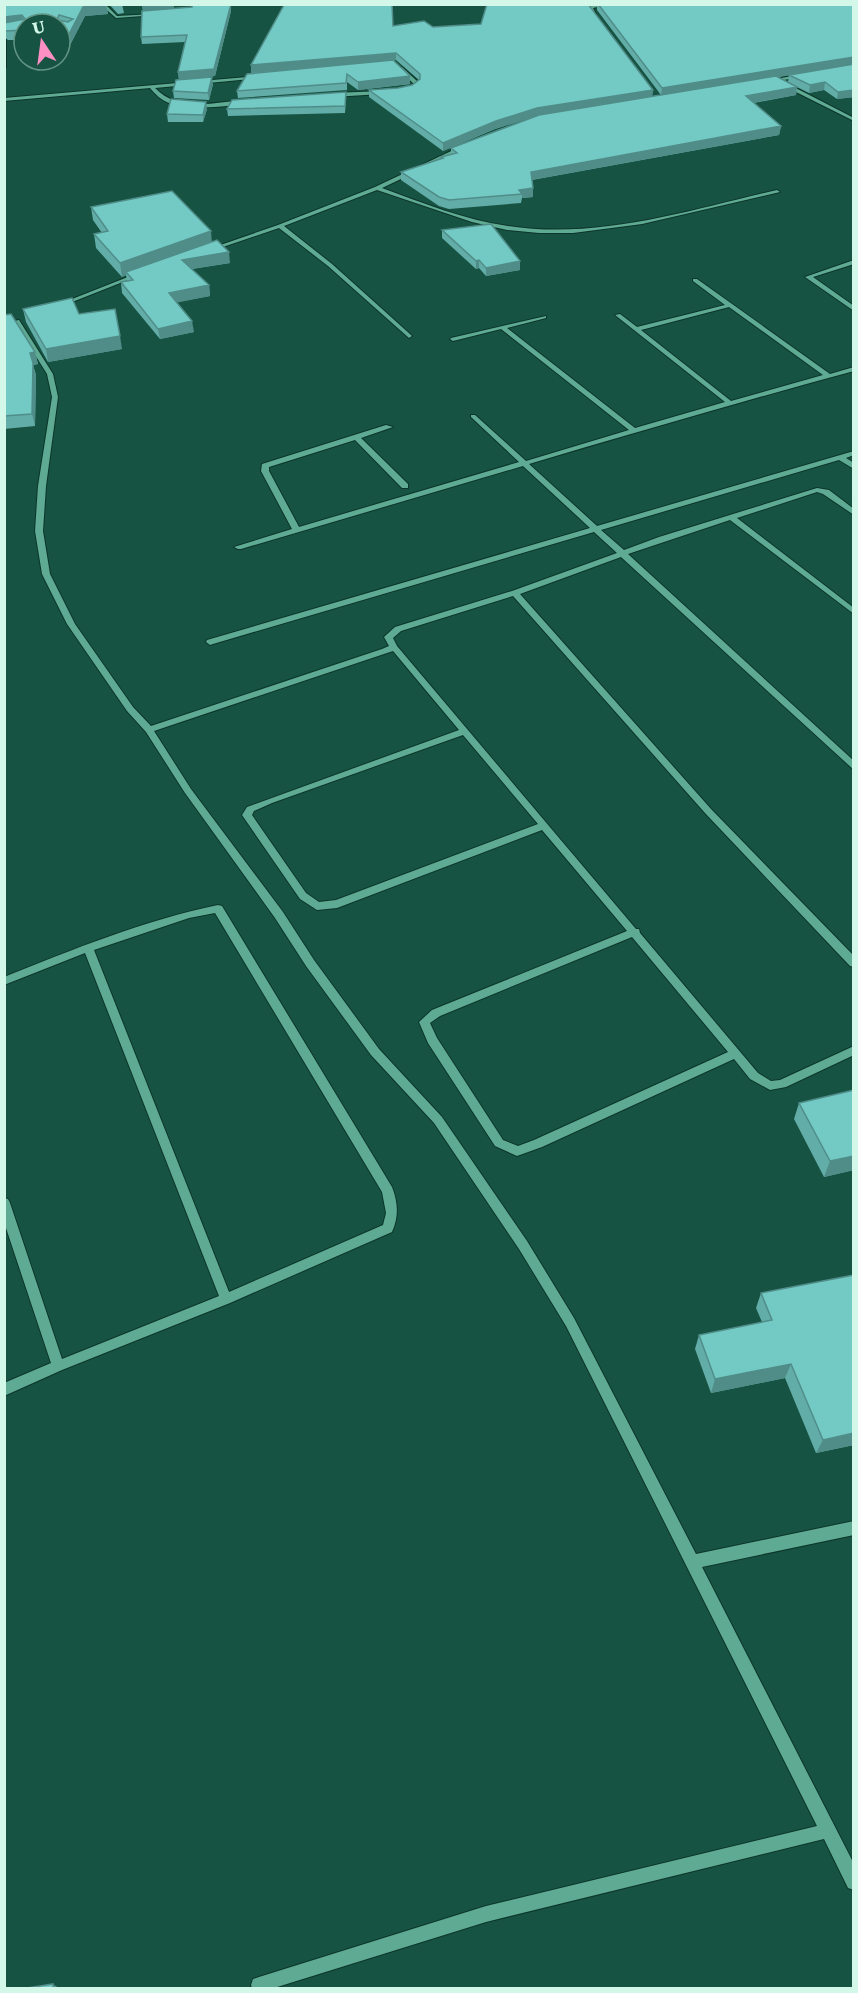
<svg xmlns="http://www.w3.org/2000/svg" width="858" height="1993" font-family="'Roboto Serif',serif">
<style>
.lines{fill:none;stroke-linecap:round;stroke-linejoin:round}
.minor-casing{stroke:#0c362a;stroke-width:2}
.minor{fill:#5faa92;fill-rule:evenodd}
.wall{fill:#63ada9;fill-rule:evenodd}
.shaded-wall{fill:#508d89}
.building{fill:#73c9c4;stroke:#508d89;stroke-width:1.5;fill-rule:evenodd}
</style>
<rect width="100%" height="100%" fill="#175342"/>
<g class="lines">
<g class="minor-casing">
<path id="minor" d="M100 4H105L117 16 154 14 156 15 116 18Z
M597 4H611L593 8 598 18 596 19 588 7Z
M4 38 6 39V67L4 68Z
M398 67H402L419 83V85L410 91H406V89L414 84 398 69Z
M803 74 805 76 768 83 765 81Z
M258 76 260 78 155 88C178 112 213 103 243 100L246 102C229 108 186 110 169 103 161 100 155 94 150 88L4 101V98Z
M784 82 854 118V121L782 85Z
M383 91 381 94 333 97 330 95 333 93Z
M464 145 466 148 382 188C423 203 465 220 508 226 598 240 690 210 777 190L780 192 642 224 573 233H539L507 230 472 222 377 190 284 226 332 264 411 335 412 336 409 338 328 266 279 228 211 251 206 250 278 225 375 187Z
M854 260V264L813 277 854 306V311L805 277Z
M138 273 143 274 62 306 57 305Z
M693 279H697L830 374 854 367V371C747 400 637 432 529 464L597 526 854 451V455L846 458 854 463V469L839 460 601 530 624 550 659 537 817 488 829 490 854 509V515L823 494 817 492 737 518 854 608V614L730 520 628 554 854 761V770L621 557 520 594 711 809 854 956V967L850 966 705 813 513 596 401 631 393 638 397 646 636 929H639L640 933 758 1073 771 1081 780 1080 854 1046V1055L786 1087 770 1090 750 1079 734 1059 542 1147 517 1156 495 1146 428 1043 419 1022 432 1010 627 931 542 830 337 908 317 910 300 899 242 815 247 807 459 730 393 651 154 731 191 789 283 912 314 960 379 1049 442 1117 527 1241 574 1318 696 1554 854 1521V1535L702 1567 854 1864V1890L848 1888 824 1839 486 1922 274 1988H252L251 1985 253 1979 259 1977 486 1906 817 1826 566 1326 519 1249 434 1123 371 1055 306 966 275 918 185 793 146 732 127 711 67 624 42 574 35 531 38 486 52 397 47 374 14 321 19 320 53 374 58 397 46 486 43 531 50 574 75 624 133 707 151 726 382 649 389 646 384 637 395 627 512 591 617 553 594 532 213 644 210 645 206 642 207 640 590 528 523 466 241 549H238L234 547 292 529 261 471 262 464 386 425 393 427 361 438 408 484V488H402L355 440 269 467V471L299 527 519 462 471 417V415H475L526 461 629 430 501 329 453 341 450 339 451 338 546 316V318L507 328 635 428 725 402 615 315 620 314 637 327 725 305 693 281ZM729 307 823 375 731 401 641 330ZM463 735 538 824 336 900 319 902 306 893 252 815 254 811 272 803ZM632 937 728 1052 534 1140 518 1146 503 1140 437 1038 430 1023 440 1016Z
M218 905 222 906 392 1187C398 1202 399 1217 392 1232L230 1303 62 1370 4 1396V1383L51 1363 4 1222V1198L8 1199 10 1203 62 1359 219 1296 85 953 4 985V977C74 949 145 920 218 905ZM215 913 382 1192 386 1213 383 1225 229 1292 94 950 189 918Z"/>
</g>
<use href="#minor" class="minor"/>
</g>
<path class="wall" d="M4 4 106 5 108 14 85 16 69 47 65 39H60V24H24V40H8L4 37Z
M109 4H122L124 13 118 14Z
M142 4H173L174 9 231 4V11L215 76 179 80 178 72 185 42 142 44 141 37 143 11Z
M487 4H591L589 5 653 90 652 96 661 95 597 10V4H854V97L837 99 824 90 809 93 797 87 796 95 754 103 781 126 779 135 532 180 533 197 522 198 521 203 449 209 439 206 401 180V172L441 159V157L451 154V148L536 116 495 129 443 151 369 97V90L398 88 412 85 419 80 396 60 393 61 410 76V84L358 90 347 82V90L238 98 237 91 251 73V65L393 26 433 27 481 24ZM789 75 788 82 777 77Z
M213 84 209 100 174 98 173 91Z
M346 99 345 113 228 116 227 109Z
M207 109 203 122H168L167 114Z
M91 207 212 242 230 263 192 269 209 285 210 296 177 302 194 332 160 339 122 293 121 282 127 281 126 275 122 277 96 248 94 234 102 233 93 220Z
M442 230 520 270 486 276 479 268 476 269 442 238Z
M23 309 79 314 122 349 48 362 26 322Z
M4 315 35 352 38 364 33 365 36 375 35 426 4 429Z
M799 1103 854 1170 824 1177 794 1119Z
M761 1293 854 1445 816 1453 785 1378 711 1393 695 1349 699 1335 762 1322 756 1308Z"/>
<path class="shaded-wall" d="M152 4H173L174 10 143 12 142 5Z
M231 4V11L215 76 179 80 178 72Z
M106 5 108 14 85 16 69 47 67 38 83 7Z
M22 15 24 24 4 26V17Z
M396 53V60L251 73V65Z
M854 57V65L661 96 662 88Z
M410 76V84L358 90V82Z
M212 77 213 84 209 100 208 93Z
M825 82 824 90 809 93 810 85Z
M797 87 796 95 745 104 746 96Z
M653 90 652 97 536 116 495 129 443 151V143L496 121 537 108Z
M854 90V97L837 99 838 92Z
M206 102 207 109 203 122V115Z
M781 126 779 135 531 180V172Z
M533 188V197L522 198V194L519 190Z
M211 231 212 244 126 272V275L122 277 120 263Z
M229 252 230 263 184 270 182 260Z
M479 260V268L476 269V261Z
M520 261V270L486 276V268Z
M209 285 210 296 170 304 169 293Z
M192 321 194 332 160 339 158 329Z
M120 336 122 349 48 362 46 349Z
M35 352 38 364 33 365 36 375 35 426 32 414 30 353Z
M854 1156V1170L824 1177 830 1161Z
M791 1364 785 1378 711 1393 715 1379Z
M854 1433V1445L816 1453 823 1440Z
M53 1984 60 1989H53Z"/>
<path class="building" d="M4 4H106V5L83 7 67 38 63 30H60V24H24V30L6 31 4 29V23L25 19 22 15 4 17ZM59 15 73 19 68 22 57 20Z
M193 4H231L214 69 178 72 187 35 141 37 142 11 192 7Z
M392 4 393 26 424 21 433 27 481 24 487 4H588L653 90 537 108 496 121 443 143 369 90 398 88 412 85 420 79V74L396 53 251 65 284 5Z
M598 4H854V57L662 88Z
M393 60 410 76 358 82 347 74 346 83 237 91 247 74Z
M854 64V90L838 92 825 82 810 85 789 75Z
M776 76 797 87 746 96 781 126 531 172 533 188 519 190 522 194 449 200 439 197 401 172 443 158 441 157 457 153 451 148 539 115Z
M212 77 208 93 173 91 176 80Z
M346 92 345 106 227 109 232 100Z
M171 99 206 102 203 115 167 114Z
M172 191 211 231 120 263 94 234 108 231 91 207Z
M491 224 520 261 486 268 479 260 476 261 442 230Z
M217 240 229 252 182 260 209 285 169 293 192 321 158 329 121 282 133 280 126 272Z
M72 298 79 314 115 309 120 336 46 349 23 309Z
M11 314 35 352 30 353 33 363 32 414 4 416V315Z
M854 1090V1156L830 1161 799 1103Z
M854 1275V1433L823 1440 791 1364 715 1379 699 1335 772 1320 761 1293Z
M53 1984V1989H21Z"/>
<rect width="858" height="1993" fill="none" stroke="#d3f8ea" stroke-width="12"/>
<g transform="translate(42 42) rotate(347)"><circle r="28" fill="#175342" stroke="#629585" stroke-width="1.5"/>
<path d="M0-4.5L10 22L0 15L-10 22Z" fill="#fc8fc3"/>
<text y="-9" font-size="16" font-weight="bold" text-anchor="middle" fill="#d3f8ea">U</text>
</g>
</svg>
